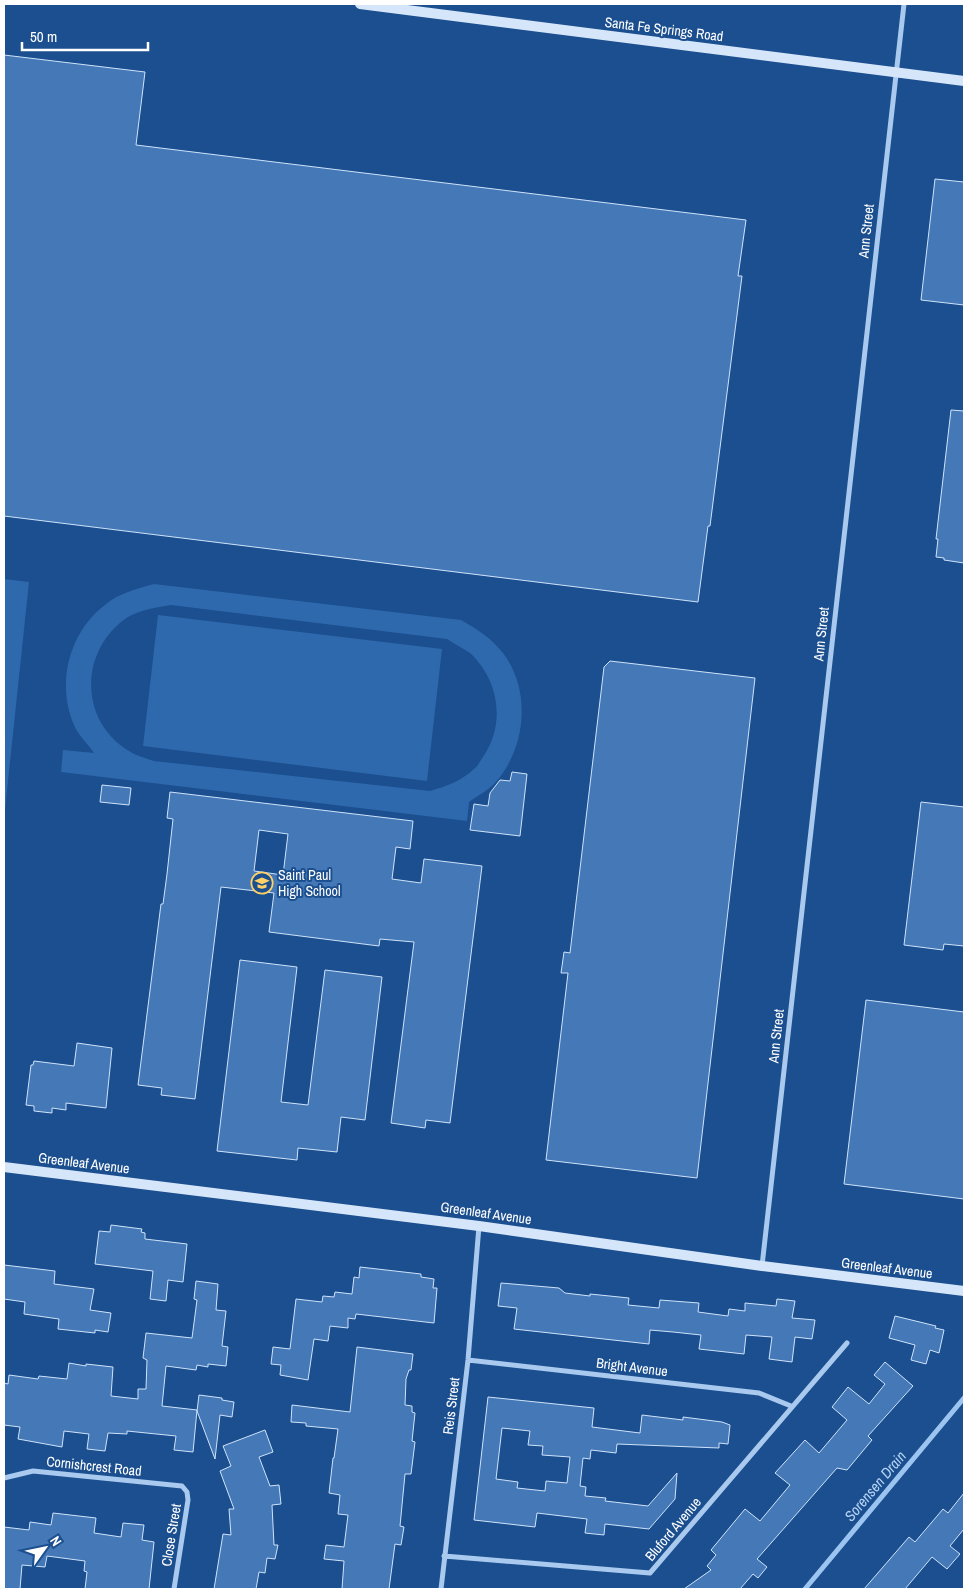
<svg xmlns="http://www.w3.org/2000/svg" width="968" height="1593" font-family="'Archivo Narrow',sans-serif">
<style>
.green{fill:#2e69ad;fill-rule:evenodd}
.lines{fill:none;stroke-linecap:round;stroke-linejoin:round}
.stream{stroke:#9cc4f0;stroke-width:5}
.building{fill:#4478b7;stroke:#cfe3fa;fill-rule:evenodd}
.street{stroke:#a9c9ee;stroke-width:5}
.secondary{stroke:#d6e6fa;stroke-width:10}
.labels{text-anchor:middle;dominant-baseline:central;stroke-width:4;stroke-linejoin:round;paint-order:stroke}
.street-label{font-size:14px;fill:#fff;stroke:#1b4f8f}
.poi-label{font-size:14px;fill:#fff;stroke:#1b4f8f;text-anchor:start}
.water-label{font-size:15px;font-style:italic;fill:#b5d3f5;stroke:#1b4f8f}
</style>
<rect width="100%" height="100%" fill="#1b4f8f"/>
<path class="green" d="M4 579 29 582 4 819Z
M154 584 461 620C477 629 491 638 503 653 532 691 526 750 494 784 487 791 477 796 469 802L467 821 61 772 63 750 94 753C88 744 78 735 74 725 56 684 69 632 105 605 119 593 136 589 154 584ZM171 605 447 639C454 644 463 648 470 653 499 680 506 724 483 757 480 761 478 766 474 769 461 781 447 786 430 791L154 761C146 758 136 756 129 751 81 722 79 657 121 622 135 610 154 608 171 605Z
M158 615 442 649 427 781 143 746Z"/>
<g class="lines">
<path class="stream" d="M805 1589 964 1398"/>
</g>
<path class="building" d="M4 55 145 72 136 145 746 220 738 276H742L710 526H708L698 602 4 516Z
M935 179 964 182V305L921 300Z
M951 410 964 411V563L944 560V558L936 557 938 539H936Z
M610 661 755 678 697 1178 546 1160 568 973H561L564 952 570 953 604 667Z
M512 772 527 774 520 836 470 830 474 804 488 806 490 793 500 780 510 781Z
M102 785 131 788 129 805 100 802Z
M170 792 413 821 410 849 396 847 392 879 421 883 424 859 482 866 450 1123 426 1120 425 1128 391 1123 414 942 380 939 379 946 269 932 274 893 221 887 195 1099 161 1095 162 1088 138 1085 161 904H163L167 874 173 819 167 818ZM259 830 288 834 283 875 254 871Z
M921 802 964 807V946L944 944 943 950 904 945Z
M240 960 297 967 281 1102 308 1105 325 970 382 977 365 1120 341 1117 337 1152 298 1148 297 1160 217 1151Z
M866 1000 964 1012V1199L844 1184Z
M77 1043 112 1048 106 1108 66 1103V1110L52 1108V1113L34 1111V1106L26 1105 31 1065H33L34 1061 74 1066Z
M111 1225 142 1229 141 1232 145 1233V1239L187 1244 183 1282 168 1280 166 1301 150 1299 153 1271 95 1264 99 1231 110 1232Z
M4 1265 55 1271 54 1284 94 1289 90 1310 111 1313 108 1332 95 1330V1333L58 1329 59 1319 24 1314 25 1302 4 1299Z
M360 1267 421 1274V1277L434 1279 433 1288H437L434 1323 356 1314 355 1319 348 1318V1328L330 1326 328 1341 314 1339 308 1380 280 1375 281 1365 271 1364 273 1347 290 1349 296 1299 322 1302 323 1296 334 1297 335 1292 352 1294 354 1277 359 1278Z
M196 1281 218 1284 216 1310 226 1311 222 1346 228 1347 226 1366 208 1364V1367L197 1365 196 1370 166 1366 162 1406 197 1410 193 1452 174 1450 176 1436 127 1431V1434L108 1433 105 1451 87 1449 89 1434 64 1431 62 1447 18 1439 20 1427 4 1425V1383L8 1384 9 1375 38 1379 39 1376 67 1379 69 1363 86 1366V1364L113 1367 111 1396 138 1399V1389H146L147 1360 143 1358 146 1333 192 1338 197 1300 194 1299Z
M501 1283 559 1288 565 1293 590 1296V1294L629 1298 628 1305 659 1308 660 1300 699 1303 698 1312 728 1316 729 1309 745 1311V1303L776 1306 777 1299 795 1301 792 1318 815 1320 812 1339 795 1337 792 1362 769 1359 772 1337 746 1335 744 1354 699 1349 701 1335 673 1332 650 1330 649 1344 514 1329 517 1308 498 1306Z
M895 1316 936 1326 935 1328 944 1330 939 1353 930 1350 926 1364 911 1360 915 1345 889 1338Z
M357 1347 413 1354 411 1370H409L406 1379 405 1405 412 1406V1412L415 1413 412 1441 415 1442 411 1474H405L400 1526 404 1527 401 1545 395 1544 389 1589H342L344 1561 324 1559 326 1545 344 1547 348 1515 338 1514 340 1495 329 1493 333 1458H334L338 1429 306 1426V1423L291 1422 292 1405 350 1412Z
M885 1362 913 1386 868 1436 872 1440 847 1470 837 1468 757 1559 767 1567 758 1578 753 1574 740 1589H684L711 1570 707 1566 716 1555 711 1550 745 1509 760 1521 790 1485 775 1473 805 1440 819 1453 847 1420 832 1407 848 1387 869 1404 885 1384 874 1375Z
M199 1395 222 1398V1400L234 1402 232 1417 220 1415 215 1459 197 1411Z
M488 1397 594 1408 592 1427 640 1433 642 1415 683 1420V1417L722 1422 730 1425 728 1444 719 1443V1448L617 1444 616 1453 591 1450 590 1459 583 1458 580 1486 586 1487 585 1496 606 1498 605 1501 648 1506 677 1473 675 1499 649 1529 605 1524 604 1535 585 1533 587 1519 537 1513 535 1527 474 1520ZM502 1428 530 1431 528 1445 543 1446 542 1455 570 1457 567 1483 546 1481 545 1491 517 1488 518 1482 496 1479Z
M265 1430 273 1452 259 1457 270 1486 279 1485 281 1504 272 1505 274 1545H278L275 1559 267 1558 265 1573 259 1572 256 1589H214L223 1534 231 1535 229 1509H234L220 1471 231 1466 223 1446Z
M964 1493V1529L950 1546 960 1554 947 1569 932 1557 905 1589H864L909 1537 915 1542 943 1509 948 1513Z
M53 1513 96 1518 94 1533 121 1537 123 1523 144 1525 142 1540 154 1542 149 1589H85L87 1572 84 1571 85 1561 47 1556 45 1567 22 1565 20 1589H4V1527L29 1530 30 1522 51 1525Z"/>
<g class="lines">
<path class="street" d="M762 1266 904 4
M468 1360 759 1393 791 1406
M4 1478 33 1471 182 1486 187 1492 188 1500 174 1589
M444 1556 650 1573 847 1343
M441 1589 468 1360 479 1226"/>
<path class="secondary" d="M360 4 964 81
M4 1167 479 1226 762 1266 964 1291"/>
</g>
<defs>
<g id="school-ring" transform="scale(1.125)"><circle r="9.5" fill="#1b4f8f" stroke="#ffd166" stroke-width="1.5"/><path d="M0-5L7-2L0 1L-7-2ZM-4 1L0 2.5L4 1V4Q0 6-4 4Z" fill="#ffd166"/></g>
</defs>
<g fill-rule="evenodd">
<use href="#school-ring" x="262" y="883"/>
</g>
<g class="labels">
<g class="street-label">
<text transform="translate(664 29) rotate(7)">Santa Fe Springs Road</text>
<text transform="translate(866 231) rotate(-84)">Ann Street</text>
<text transform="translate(821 634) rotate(-84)">Ann Street</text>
<text transform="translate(776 1036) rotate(-84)">Ann Street</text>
<text transform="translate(84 1163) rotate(7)">Greenleaf Avenue</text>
<text transform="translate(486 1213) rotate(8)">Greenleaf Avenue</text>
<text transform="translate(887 1268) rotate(7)">Greenleaf Avenue</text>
<text transform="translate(632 1367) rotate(7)">Bright Avenue</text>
<text transform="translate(451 1406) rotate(-83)">Reis Street</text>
<text transform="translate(94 1466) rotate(6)">Cornishcrest Road</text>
<text transform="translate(673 1529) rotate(-50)">Bluford Avenue</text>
<text transform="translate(171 1535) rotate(-81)">Close Street</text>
</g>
<g class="poi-label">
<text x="278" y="875">Saint Paul<tspan x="278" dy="16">High School</tspan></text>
</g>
<g class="water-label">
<text transform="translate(875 1486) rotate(-50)">Sorensen Drain</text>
</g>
</g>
<rect width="968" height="1593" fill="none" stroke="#ffffff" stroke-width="10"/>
<g transform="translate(45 1548) rotate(57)" stroke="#1b4f8f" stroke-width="4" paint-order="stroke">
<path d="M0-4L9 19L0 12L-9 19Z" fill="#ffffff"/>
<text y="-8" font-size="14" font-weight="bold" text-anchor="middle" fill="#ffffff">N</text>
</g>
<path d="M22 42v8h126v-8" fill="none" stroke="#ffffff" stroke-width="2.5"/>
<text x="30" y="42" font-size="15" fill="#ffffff" stroke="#1b4f8f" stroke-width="4" paint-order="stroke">50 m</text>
</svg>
